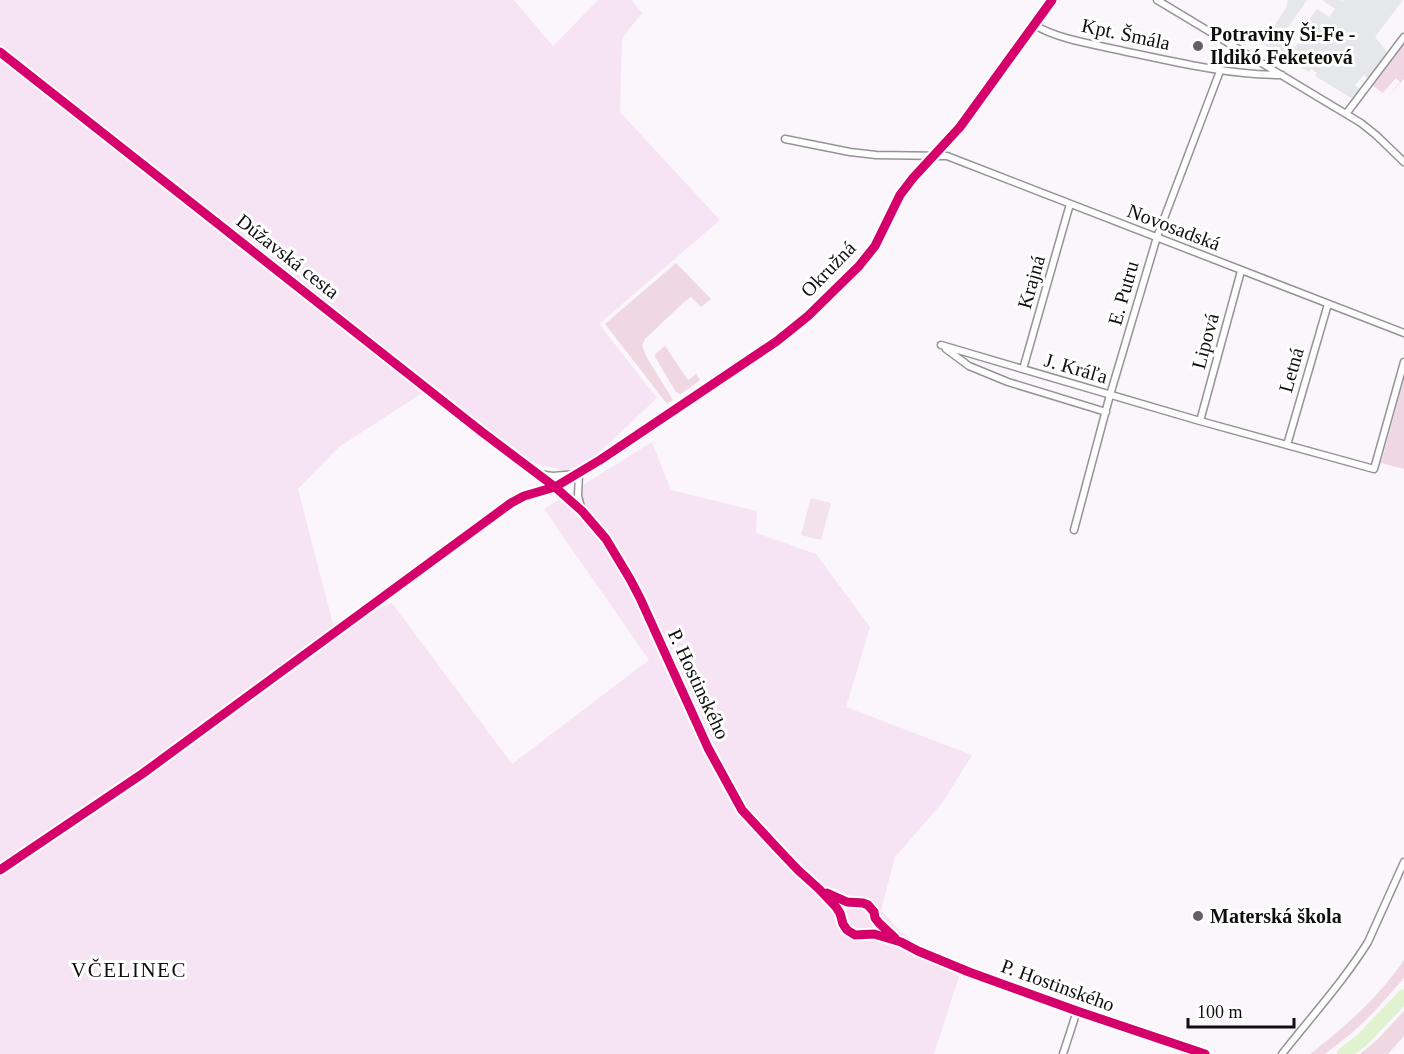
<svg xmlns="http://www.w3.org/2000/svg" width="1404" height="1054" font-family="'Times New Roman',serif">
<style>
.industrial{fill:#e6e7ea}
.farmland{fill:#f6e4f4}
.green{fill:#efd8e2}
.pitch{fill:#f3e1eb}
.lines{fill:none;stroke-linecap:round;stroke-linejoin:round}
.river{stroke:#e0f2d0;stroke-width:14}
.minor-casing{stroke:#959395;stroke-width:9}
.tertiary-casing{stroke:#959395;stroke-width:10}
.minor{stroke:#fefefe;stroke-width:6}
.tertiary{stroke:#fefefe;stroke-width:8}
.cycleway-casing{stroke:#fff;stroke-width:13}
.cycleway{stroke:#d6006c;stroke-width:9}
.poi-dot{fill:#626062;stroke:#fff;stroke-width:2}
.labels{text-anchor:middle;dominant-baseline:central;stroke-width:6;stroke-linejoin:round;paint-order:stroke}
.street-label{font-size:20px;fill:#0f0f0f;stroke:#fff}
.poi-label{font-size:20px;font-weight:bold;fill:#0f0f0f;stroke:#fff;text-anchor:start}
.neighbourhood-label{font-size:21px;letter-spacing:1.5px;fill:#0f0f0f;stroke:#fff}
</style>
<rect width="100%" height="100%" fill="#fbf6fb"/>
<path class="industrial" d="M1288 0H1307L1282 36 1295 47 1301 39 1298 34 1317 9 1329 17 1335 9 1322 0H1341L1342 1 1344 0H1403L1375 37 1388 53 1368 78 1364 75 1355 85 1360 89 1353 99 1315 76 1317 73 1311 69 1309 72 1263 44 1286 8Z"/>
<path class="farmland" d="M0 0H514L553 46 598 0H632L642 13 622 38 620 112 720 220 599 324 657 398 591 460 564 471 535 463 422 393 339 447 298 489 333 624 392 603 512 764 649 660 544 509 652 442 671 490 757 511 756 533 816 554 870 627 846 707 972 755 942 803 895 857 881 910 901 932 959 977 934 1054H0Z"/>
<path class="green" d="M1404 43V79L1387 97 1400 82 1396 78 1383 93 1373 86Z
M676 263 711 299 701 307 691 297 684 302 645 339 642 345 647 358 673 400 667 404 605 324Z
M665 346 688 380 696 374 700 380 681 394 676 392 655 357V354Z
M1404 380V469L1381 463Z
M1404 960V978L1373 1013 1353 1032 1325 1054H1310C1347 1025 1377 999 1404 960Z
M1404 1011V1036L1388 1054H1360L1377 1040Z"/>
<path class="pitch" d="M811 498 831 503 821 540 801 535Z"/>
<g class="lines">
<path class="river" d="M1344 1054 1362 1040 1404 996"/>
<g class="minor-casing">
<path id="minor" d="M1157 0 1361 123 1376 135 1404 162
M1035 25C1056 39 1097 45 1123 51 1176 62 1228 75 1282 75
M1346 114 1404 37
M785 139 850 152 876 155 947 156 1404 333
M941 345 1200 421 1374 469 1404 362
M946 349 969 366 1008 382 1106 412
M1023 369 1070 204
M1200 421 1241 271
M1287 445 1328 304
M579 473 578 496 582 511
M538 474 553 476 576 474
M1074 530 1110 395 1157 237 1220 71
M0 870 142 774 511 503 524 496 555 487 600 460 777 341 808 316 859 266 875 246 900 195 913 178 960 127 1052 0
M1063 1054 1077 1011
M1282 1054C1311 1017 1343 982 1368 942L1404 862"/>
</g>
<g class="tertiary-casing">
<path id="tertiary" d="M0 52 482 432 555 487 582 511 606 539 630 579 640 598 708 748 742 810 778 849 798 870 819 889 836 907 840 913 843 924 847 930 855 935 874 934 901 942 918 951 969 972 1077 1011 1205 1054
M823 891 847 902 863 903 868 905 874 912 875 918 879 923 896 938"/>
</g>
<use href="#minor" class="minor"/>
<use href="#tertiary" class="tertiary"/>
<g class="cycleway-casing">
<path id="cycleway" d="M0 52 482 432 555 487 582 511 606 539 630 579 640 598 708 748 742 810 778 849 798 870 819 889 836 907 840 913 843 924 847 930 855 935 874 934 901 942 918 951 969 972 1077 1011 1205 1054
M0 870 142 774 511 503 524 496 555 487 600 460 777 341 808 316 859 266 875 246 900 195 913 178 960 127 1052 0
M827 893 847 902 863 903 868 905 874 912 875 918 879 923 895 938"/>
</g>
<use href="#cycleway" class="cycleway"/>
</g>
<g class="poi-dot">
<circle cx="1198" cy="46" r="6"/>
<circle cx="1198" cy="916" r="6"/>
</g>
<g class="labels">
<g class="street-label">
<text transform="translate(1126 34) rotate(12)">Kpt. Šmála</text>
<text transform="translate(1174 227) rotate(21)">Novosadská</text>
<text transform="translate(288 256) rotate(38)">Dúžavská cesta</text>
<text transform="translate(828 269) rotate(-46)">Okružná</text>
<text transform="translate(1031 282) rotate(-74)">Krajná</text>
<text transform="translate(1123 293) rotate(-74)">E. Putru</text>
<text transform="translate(1205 341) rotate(-75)">Lipová</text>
<text transform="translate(1076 368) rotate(16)">J. Kráľa</text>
<text transform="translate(1291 370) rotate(-74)">Letná</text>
<text transform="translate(699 684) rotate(65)">P. Hostinského</text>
<text transform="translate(1058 985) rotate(20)">P. Hostinského</text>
</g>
<g class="poi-label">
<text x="1210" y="34">Potraviny Ši-Fe -<tspan x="1210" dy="23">Ildikó Feketeová</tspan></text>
<text x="1210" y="916">Materská škola</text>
</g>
<g class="neighbourhood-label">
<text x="129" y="970">VČELINEC</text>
</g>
</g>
<path d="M1188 1018v9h106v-9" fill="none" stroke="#0f0f0f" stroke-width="3"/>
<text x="1197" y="1018" font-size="18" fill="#0f0f0f" stroke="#ffffff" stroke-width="4.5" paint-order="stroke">100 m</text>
</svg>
